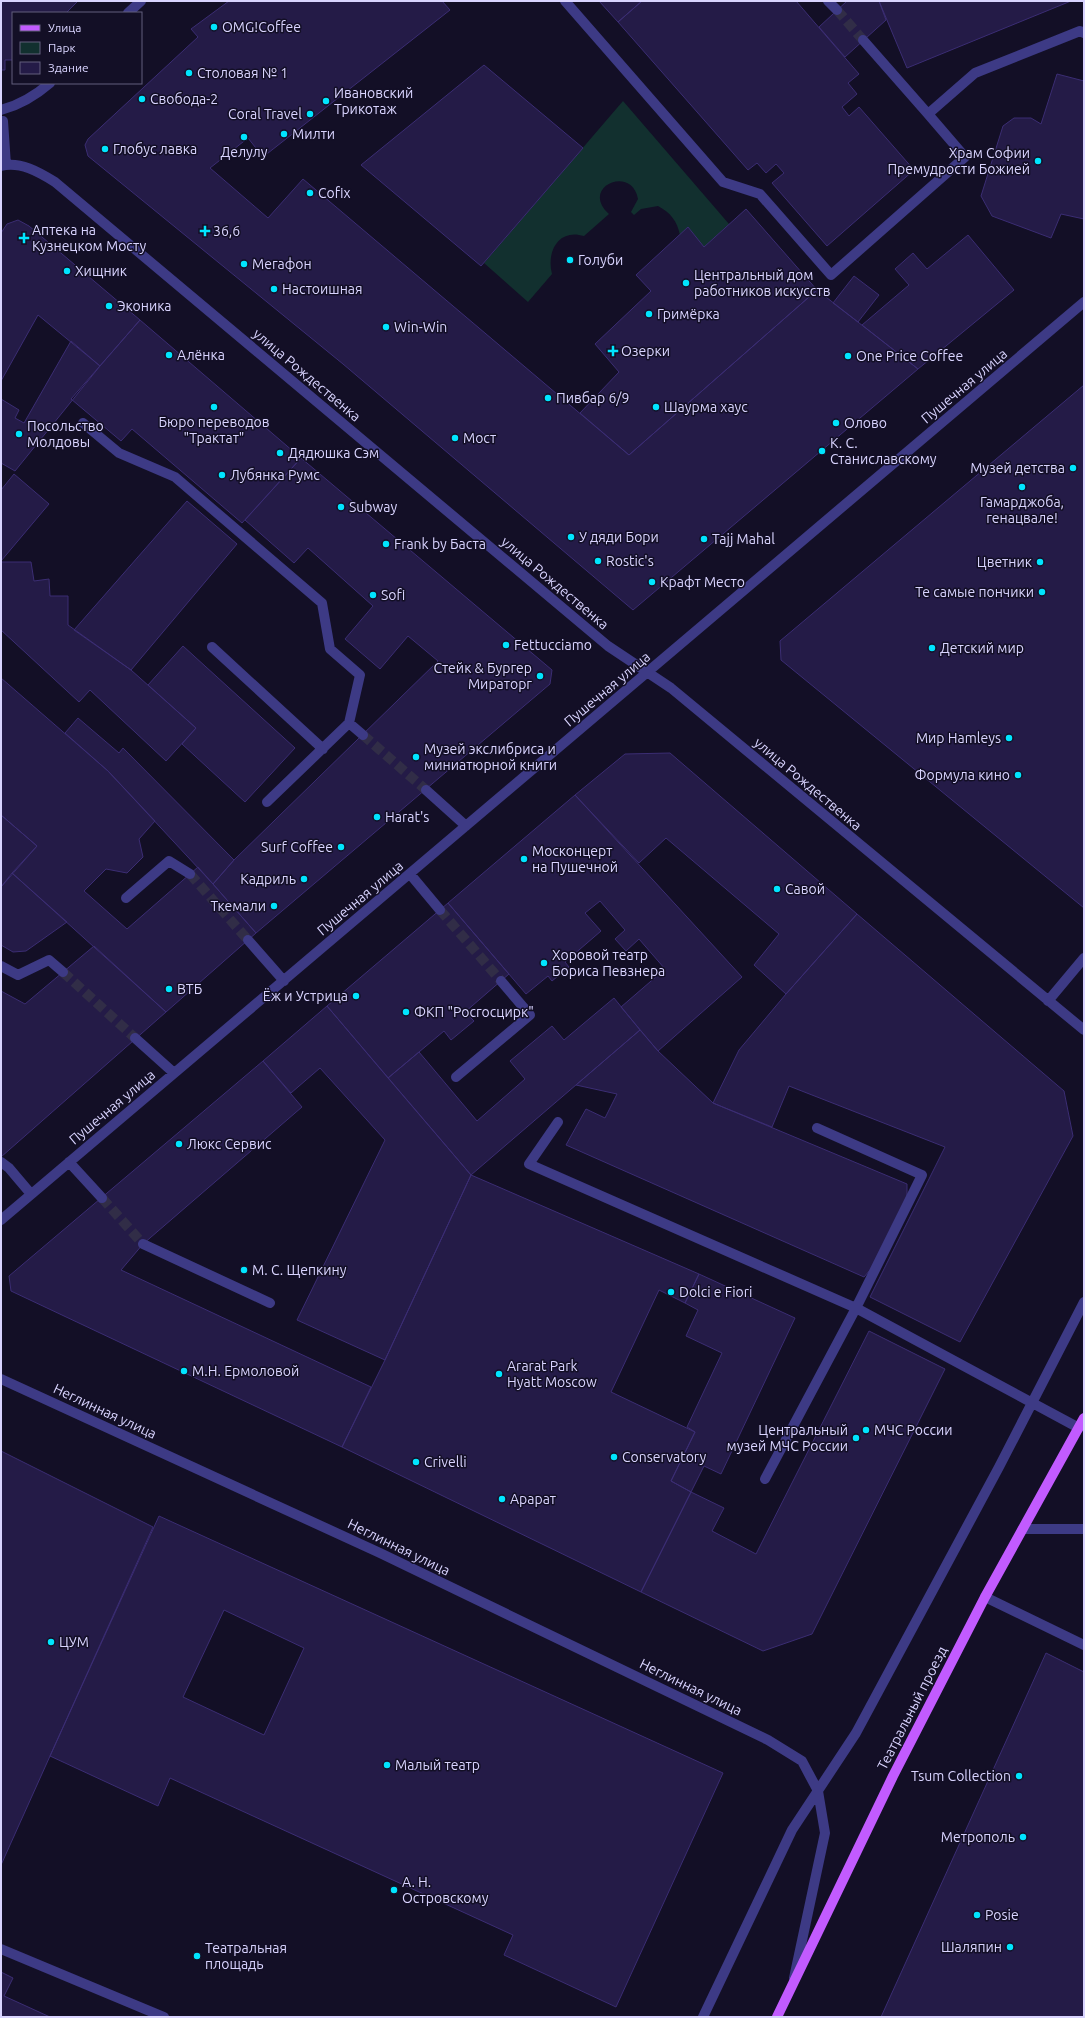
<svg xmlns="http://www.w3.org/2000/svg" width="1085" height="2018" font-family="Ubuntu,sans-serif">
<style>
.green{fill:#12302f}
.building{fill:#241b47;stroke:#3b2d73;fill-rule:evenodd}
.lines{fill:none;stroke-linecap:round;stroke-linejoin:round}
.minor-tunnel{stroke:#312d47;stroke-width:10;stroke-dasharray:10 5;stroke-linecap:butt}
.minor{stroke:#3d3a85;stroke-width:10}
.major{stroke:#c25bff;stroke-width:10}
.poi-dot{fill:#00e5ff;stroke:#130f26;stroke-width:1.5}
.labels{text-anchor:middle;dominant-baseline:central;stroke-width:3;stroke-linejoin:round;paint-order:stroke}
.poi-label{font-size:14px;fill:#d9d4ff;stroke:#130f26;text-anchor:start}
.street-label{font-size:14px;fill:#d9d4ff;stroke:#130f26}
</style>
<rect width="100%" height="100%" fill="#130f26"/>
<path class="green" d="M623 101 729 224 704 247 688 227 680 235C677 221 671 213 658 206L641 209 634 215 631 212 638 199C632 164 579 187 609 214L584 236C559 228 546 251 552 274L528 302 484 263Z"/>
<path class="building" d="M1 1H78L66 13H13V60H5V70H1Z
M229 1H442L450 10 263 157 248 138 210 168 268 218 303 179 629 455 817 290 918 369 633 610 343 364 88 156 85 145 88 139 198 37 191 29Z
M599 1H642L618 22Z
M642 1H796L859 74 848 83 857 94 842 107 849 116 859 107 914 170 827 246 772 183 784 173 776 164 766 173 757 163 748 170 618 22Z
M847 1H879L886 20 845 57 819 27Z
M879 1H1071L907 68Z
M484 65 583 148 481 266 361 165Z
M1057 74 1084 81V219L1061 214 1051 238 992 216 981 196 1003 126 1014 118H1031L1041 124Z
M746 209 817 290 629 455 580 413 619 372 595 344 651 291 636 275 688 227 704 247Z
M18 220 29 226 140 320 100 366 38 315 1 381V233L7 224Z
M968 235 1014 290 918 369 862 325 909 285 895 269 913 253 927 269Z
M854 276 879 295 858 322 833 303Z
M140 320 301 458 242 523 132 429 121 441 71 399Z
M71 341 100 366 15 471 1 463V399L19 410 15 418 24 423Z
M1084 385V908L781 660 780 641Z
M301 458 552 670 550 684 256 933 213 884 234 860 438 661 408 636 380 669 345 639 373 606 308 548 294 563 245 520Z
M14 474 49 504 1 561V490Z
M187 501 237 544 131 670 74 630Z
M1 562H31L34 581 49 579 50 596H68V625L131 670 196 728 166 761 90 690 79 702 1 630Z
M183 646 295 748 245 802 182 744 196 728 148 685Z
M1 678 108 771 155 821 139 839 143 857 127 873 106 869 84 891 127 929 198 867 256 933 166 1012 12 873 37 846 1 815Z
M78 718 119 753 123 748 234 860 213 884 108 771 65 733Z
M670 753 857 914 786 994 754 965 779 934 666 838 639 863 575 795 625 754Z
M575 795 742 977 658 1051 621 1007 665 969 639 939 626 951 615 939 625 930 600 901 585 913 601 931 565 962 569 967 552 981 548 976 526 994 448 903Z
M1 815 37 846 1 887Z
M12 873 67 922 26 951 13 952 1 945V887Z
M448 903 509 974 465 1012 474 1021 451 1040 444 1031 388 1078 327 1006Z
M857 914 1064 1091 1073 1136 960 1342 870 1297 945 1147 789 1086 772 1127 713 1103 739 1050 786 994Z
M94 946 166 1012 1 1157V991L25 1004Z
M614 998 640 1030 471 1175 388 1078 419 1052 477 1121 525 1079 510 1061 552 1026 564 1040Z
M327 1006 471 1175 385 1360 297 1320 385 1140 320 1068 291 1093 263 1061Z
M640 1030 658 1051 713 1103 907 1184V1197L876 1263 864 1277 566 1145 586 1109 605 1118 617 1094 576 1085Z
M263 1061 302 1107 143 1244 121 1270 371 1387 342 1447 11 1291 9 1276Z
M471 1175 699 1274 685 1303 659 1290 611 1392 695 1432 671 1481 691 1492 641 1592 342 1447 385 1360Z
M699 1274 795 1318 721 1474 704 1466 691 1492 671 1481 695 1432 687 1427 722 1353 686 1336 698 1310 685 1303Z
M869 1331 945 1369 812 1634 763 1651 641 1592 691 1492 724 1508 712 1531 756 1554Z
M1 1451 153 1527 1 1865Z
M159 1516 723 1773 616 2007 504 1955 513 1935 170 1778 158 1806 50 1756ZM224 1610 304 1648 264 1735 183 1697Z
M1046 1653 1084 1672V2017H881Z
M1 1972 13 1978 4 1996 50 2017H1Z"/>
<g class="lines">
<path class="minor-tunnel" d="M837 10 863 40
M363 735 426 790
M190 874 248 940
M440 910 501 981
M63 972 135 1038
M102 1198 143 1244"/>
<path class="minor" d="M565 1 723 182 760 194 831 275 965 157 928 114 975 73 1080 31 1084 33
M828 1 837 10
M128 13 141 1
M863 40 928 114
M1 110C20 105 35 96 50 83
M3 121 6 165
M1 166C20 161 39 172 55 182L608 646 671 688 1084 1030
M83 423 119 453 175 477 322 603 330 649 360 675 349 723
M212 647 323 749
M426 790 466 826
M267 802 349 723 363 735
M410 874 440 910
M126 898 169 861 190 874
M248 940 284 981
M1 966 18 975 49 960 63 972
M1048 1001 1084 958
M135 1038 174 1073
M456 1077 530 1015 501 981
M558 1122 529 1164 856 1308 1079 1428
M1 1162 9 1168 31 1194
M69 1162 102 1198
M1 1220 1084 302
M143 1244 270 1303
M1 1379 380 1553 768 1740 802 1761 818 1791 825 1833 794 1978
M765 1479 856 1308 922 1175 817 1128
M1023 1529H1084
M985 1597 1084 1645
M1 1949 164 2017
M703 2017 792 1830 856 1733 999 1467 1084 1302"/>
<path class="major" d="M777 2017 893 1776 985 1597 1084 1418"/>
</g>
<g class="poi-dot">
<circle cx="214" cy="27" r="4"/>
<circle cx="189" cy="73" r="4"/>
<circle cx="142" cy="99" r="4"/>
<circle cx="326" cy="101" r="4"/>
<circle cx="310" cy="114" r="4"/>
<circle cx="284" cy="134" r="4"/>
<circle cx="244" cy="137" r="4"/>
<circle cx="105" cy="149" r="4"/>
<circle cx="1038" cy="161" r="4"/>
<circle cx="310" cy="193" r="4"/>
<path d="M203 225h4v4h4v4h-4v4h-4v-4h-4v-4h4z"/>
<path d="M22 232h4v4h4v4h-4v4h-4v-4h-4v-4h4z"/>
<circle cx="570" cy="260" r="4"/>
<circle cx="244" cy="264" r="4"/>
<circle cx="67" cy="271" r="4"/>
<circle cx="686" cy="283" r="4"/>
<circle cx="274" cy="289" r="4"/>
<circle cx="109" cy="306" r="4"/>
<circle cx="649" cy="314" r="4"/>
<circle cx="386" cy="327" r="4"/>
<path d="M611 345h4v4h4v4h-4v4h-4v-4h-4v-4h4z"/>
<circle cx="169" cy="355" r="4"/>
<circle cx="848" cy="356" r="4"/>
<circle cx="548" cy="398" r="4"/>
<circle cx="214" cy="407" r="4"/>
<circle cx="656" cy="407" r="4"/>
<circle cx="836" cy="423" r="4"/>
<circle cx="19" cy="434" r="4"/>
<circle cx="455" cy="438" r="4"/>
<circle cx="822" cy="451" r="4"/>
<circle cx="280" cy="453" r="4"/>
<circle cx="1073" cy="468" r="4"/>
<circle cx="222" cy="475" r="4"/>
<circle cx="1022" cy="487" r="4"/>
<circle cx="341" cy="507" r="4"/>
<circle cx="571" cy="537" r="4"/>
<circle cx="704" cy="539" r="4"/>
<circle cx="386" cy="544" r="4"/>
<circle cx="598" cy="561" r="4"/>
<circle cx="1040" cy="562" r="4"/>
<circle cx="652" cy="582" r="4"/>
<circle cx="1042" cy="592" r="4"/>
<circle cx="373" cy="595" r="4"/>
<circle cx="506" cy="645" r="4"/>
<circle cx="932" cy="648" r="4"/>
<circle cx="540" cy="676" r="4"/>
<circle cx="1009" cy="738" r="4"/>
<circle cx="416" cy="757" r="4"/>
<circle cx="1018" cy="775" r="4"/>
<circle cx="377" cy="817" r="4"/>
<circle cx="341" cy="847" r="4"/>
<circle cx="524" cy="859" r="4"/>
<circle cx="304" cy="879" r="4"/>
<circle cx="777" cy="889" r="4"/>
<circle cx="274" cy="906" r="4"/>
<circle cx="544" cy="963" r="4"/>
<circle cx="169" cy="989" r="4"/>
<circle cx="356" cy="996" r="4"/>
<circle cx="406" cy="1012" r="4"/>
<circle cx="179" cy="1144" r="4"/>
<circle cx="244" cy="1270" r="4"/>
<circle cx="671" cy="1292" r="4"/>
<circle cx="184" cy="1371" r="4"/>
<circle cx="499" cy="1374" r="4"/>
<circle cx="866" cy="1430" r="4"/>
<circle cx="856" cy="1438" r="4"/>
<circle cx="614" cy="1457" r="4"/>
<circle cx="416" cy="1462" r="4"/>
<circle cx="502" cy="1499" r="4"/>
<circle cx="51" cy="1642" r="4"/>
<circle cx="387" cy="1765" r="4"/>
<circle cx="1019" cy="1776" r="4"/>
<circle cx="1023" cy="1837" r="4"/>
<circle cx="394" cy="1890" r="4"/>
<circle cx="977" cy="1915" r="4"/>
<circle cx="1010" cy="1947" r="4"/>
<circle cx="197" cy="1956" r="4"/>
</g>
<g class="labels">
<g class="poi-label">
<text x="222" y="27">OMG!Coffee</text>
<text x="197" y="73">Столовая № 1</text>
<text x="334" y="93">Ивановский<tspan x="334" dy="16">Трикотаж</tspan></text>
<text x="150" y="99">Свобода-2</text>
<text x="302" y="114" text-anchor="end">Coral Travel</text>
<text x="292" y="134">Милти</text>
<text x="113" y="149">Глобус лавка</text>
<text x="244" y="152" text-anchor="middle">Делулу</text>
<text x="1030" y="153" text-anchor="end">Храм Софии<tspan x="1030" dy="16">Премудрости Божией</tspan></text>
<text x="318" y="193">Cofix</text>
<text x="32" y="230">Аптека на<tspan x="32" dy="16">Кузнецком Мосту</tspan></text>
<text x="213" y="231">36,6</text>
<text x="578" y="260">Голуби</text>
<text x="252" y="264">Мегафон</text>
<text x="75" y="271">Хищник</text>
<text x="694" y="275">Центральный дом<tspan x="694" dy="16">работников искусств</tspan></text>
<text x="282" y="289">Настоишная</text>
<text x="117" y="306">Эконика</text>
<text x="657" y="314">Гримёрка</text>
<text x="394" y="327">Win-Win</text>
<text x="621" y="351">Озерки</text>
<text x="177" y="355">Алёнка</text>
<text x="856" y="356">One Price Coffee</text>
<text x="556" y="398">Пивбар 6/9</text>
<text x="664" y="407">Шаурма хаус</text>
<text x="214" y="422" text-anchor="middle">Бюро переводов<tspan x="214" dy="16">"Трактат"</tspan></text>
<text x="844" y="423">Олово</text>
<text x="27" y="426">Посольство<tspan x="27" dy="16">Молдовы</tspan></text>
<text x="463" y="438">Мост</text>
<text x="830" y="443">К. С.<tspan x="830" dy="16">Станиславскому</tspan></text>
<text x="288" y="453">Дядюшка Сэм</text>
<text x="1065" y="468" text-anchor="end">Музей детства</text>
<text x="230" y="475">Лубянка Румс</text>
<text x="1022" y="502" text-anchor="middle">Гамарджоба,<tspan x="1022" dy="16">генацвале!</tspan></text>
<text x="349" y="507">Subway</text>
<text x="579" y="537">У дяди Бори</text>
<text x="712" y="539">Tajj Mahal</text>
<text x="394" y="544">Frank by Баста</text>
<text x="606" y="561">Rostic's</text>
<text x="1032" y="562" text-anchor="end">Цветник</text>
<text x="660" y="582">Крафт Место</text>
<text x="1034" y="592" text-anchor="end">Те самые пончики</text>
<text x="381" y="595">Sofi</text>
<text x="514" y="645">Fettucciamo</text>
<text x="940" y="648">Детский мир</text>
<text x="532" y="668" text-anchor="end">Стейк &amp; Бургер<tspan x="532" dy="16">Мираторг</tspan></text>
<text x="1001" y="738" text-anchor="end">Мир Hamleys</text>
<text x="424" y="749">Музей экслибриса и<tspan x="424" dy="16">миниатюрной книги</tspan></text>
<text x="1010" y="775" text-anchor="end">Формула кино</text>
<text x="385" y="817">Harat's</text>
<text x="333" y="847" text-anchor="end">Surf Coffee</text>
<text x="532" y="851">Москонцерт<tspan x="532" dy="16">на Пушечной</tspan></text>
<text x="296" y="879" text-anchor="end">Кадриль</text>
<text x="785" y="889">Савой</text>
<text x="266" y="906" text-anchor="end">Ткемали</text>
<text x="552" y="955">Хоровой театр<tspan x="552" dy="16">Бориса Певзнера</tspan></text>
<text x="177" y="989">ВТБ</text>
<text x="348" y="996" text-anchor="end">Ёж и Устрица</text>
<text x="414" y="1012">ФКП "Росгосцирк"</text>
<text x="187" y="1144">Люкс Сервис</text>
<text x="252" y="1270">М. С. Щепкину</text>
<text x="679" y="1292">Dolci e Fiori</text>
<text x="507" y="1366">Ararat Park<tspan x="507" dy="16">Hyatt Moscow</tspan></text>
<text x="192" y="1371">М.Н. Ермоловой</text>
<text x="848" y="1430" text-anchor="end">Центральный<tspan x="848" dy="16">музей МЧС России</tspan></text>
<text x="874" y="1430">МЧС России</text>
<text x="622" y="1457">Conservatory</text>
<text x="424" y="1462">Crivelli</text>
<text x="510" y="1499">Арарат</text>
<text x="59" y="1642">ЦУМ</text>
<text x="395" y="1765">Малый театр</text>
<text x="1011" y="1776" text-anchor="end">Tsum Collection</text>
<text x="1015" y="1837" text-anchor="end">Метрополь</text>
<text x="402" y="1882">А. Н.<tspan x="402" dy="16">Островскому</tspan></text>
<text x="985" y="1915">Posie</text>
<text x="1002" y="1947" text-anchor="end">Шаляпин</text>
<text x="205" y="1948">Театральная<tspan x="205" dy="16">площадь</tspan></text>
</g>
<g class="street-label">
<text transform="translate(307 375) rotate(40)">улица Рождественка</text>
<text transform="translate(964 386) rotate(-40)">Пушечная улица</text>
<text transform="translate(555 583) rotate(40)">улица Рождественка</text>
<text transform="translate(607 689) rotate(-40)">Пушечная улица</text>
<text transform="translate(808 784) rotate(40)">улица Рождественка</text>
<text transform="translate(360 898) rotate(-40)">Пушечная улица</text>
<text transform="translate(112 1107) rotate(-40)">Пушечная улица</text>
<text transform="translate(105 1411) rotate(25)">Неглинная улица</text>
<text transform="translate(399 1547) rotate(26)">Неглинная улица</text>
<text transform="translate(691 1687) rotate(26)">Неглинная улица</text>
<text transform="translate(912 1708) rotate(-63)">Театральный проезд</text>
</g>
</g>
<rect width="1085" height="2018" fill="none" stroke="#d9d4ff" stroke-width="4"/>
<rect x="12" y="12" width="130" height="72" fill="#130f26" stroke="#625e7d"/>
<rect x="20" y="25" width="20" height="6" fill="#c25bff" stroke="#625e7d"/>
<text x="48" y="32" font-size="12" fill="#d9d4ff">Улица</text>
<rect x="20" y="42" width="20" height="12" fill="#12302f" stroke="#625e7d"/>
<text x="48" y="52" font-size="12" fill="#d9d4ff">Парк</text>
<rect x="20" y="62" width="20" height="12" fill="#241b47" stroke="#625e7d"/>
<text x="48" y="72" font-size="12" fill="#d9d4ff">Здание</text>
</svg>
